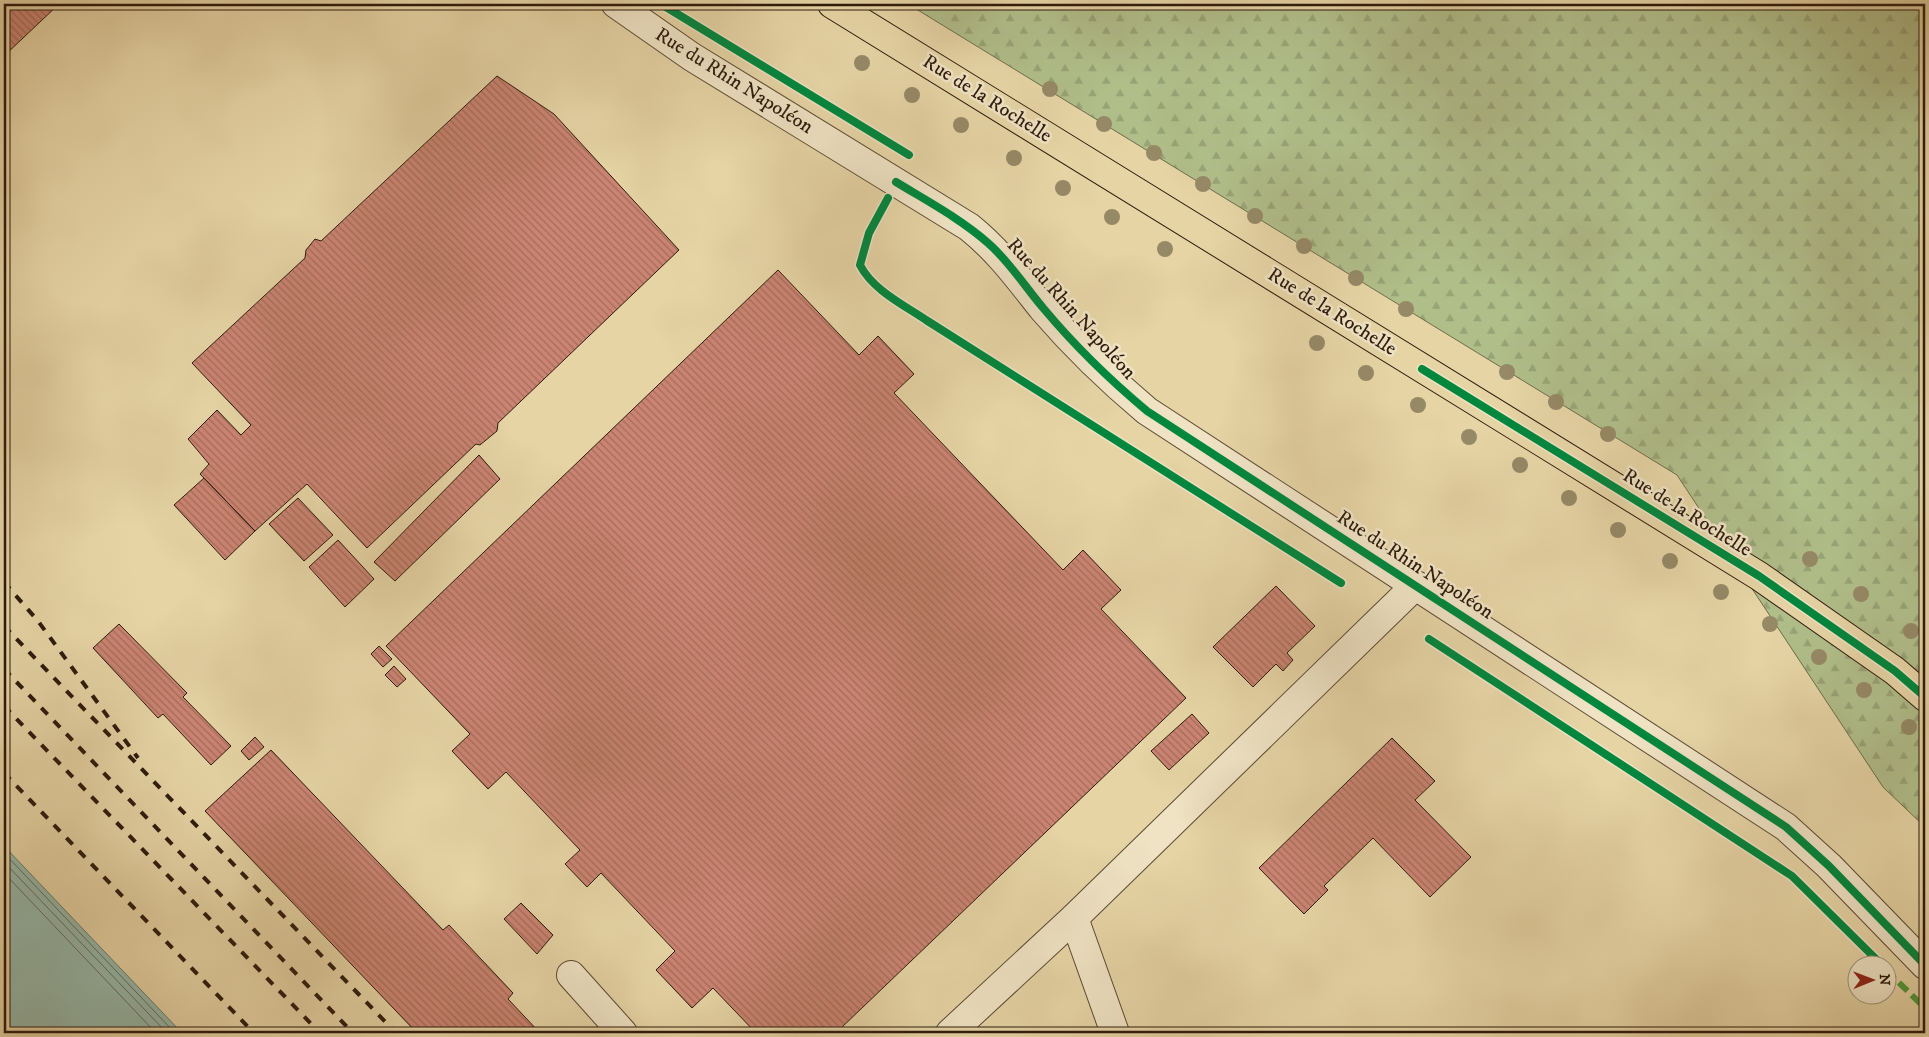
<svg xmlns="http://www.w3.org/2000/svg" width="1929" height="1037" font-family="'IM FELL DW Pica',serif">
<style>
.forest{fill:url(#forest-firs);stroke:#6e6c4c}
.water{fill:#96b8a9;stroke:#6c796b}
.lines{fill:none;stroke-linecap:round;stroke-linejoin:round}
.shore{stroke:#626a5b;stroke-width:1}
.building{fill:url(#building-back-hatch);stroke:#2d1b0d}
.minor-casing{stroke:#5b4933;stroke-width:30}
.major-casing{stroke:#2d1b0d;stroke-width:30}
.minor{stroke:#efe3c4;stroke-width:28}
.major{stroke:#e6d4a5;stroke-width:28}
.rail{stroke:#2d1b0d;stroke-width:4;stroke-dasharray:9 9;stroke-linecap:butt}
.quiet{stroke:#4f993b;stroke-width:6;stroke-dasharray:12 6;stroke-linecap:butt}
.cycleway-casing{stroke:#efe3c4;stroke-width:11}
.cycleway{stroke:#00873e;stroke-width:8}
.tree{fill:#968966}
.labels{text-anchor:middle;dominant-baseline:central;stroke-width:5;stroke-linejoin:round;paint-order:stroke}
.street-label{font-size:20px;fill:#2d1b0d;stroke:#efe3c4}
</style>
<defs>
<pattern id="forest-firs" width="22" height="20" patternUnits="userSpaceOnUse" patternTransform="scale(1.25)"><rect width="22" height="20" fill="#b0be8a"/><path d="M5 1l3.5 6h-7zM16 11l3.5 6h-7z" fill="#98a376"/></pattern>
<pattern id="building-back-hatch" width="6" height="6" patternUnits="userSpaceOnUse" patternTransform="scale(1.25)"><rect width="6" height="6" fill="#cb8472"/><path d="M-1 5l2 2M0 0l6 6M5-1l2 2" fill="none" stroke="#a56b5c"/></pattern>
</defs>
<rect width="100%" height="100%" fill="#e6d4a5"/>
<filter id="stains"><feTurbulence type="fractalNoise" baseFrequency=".004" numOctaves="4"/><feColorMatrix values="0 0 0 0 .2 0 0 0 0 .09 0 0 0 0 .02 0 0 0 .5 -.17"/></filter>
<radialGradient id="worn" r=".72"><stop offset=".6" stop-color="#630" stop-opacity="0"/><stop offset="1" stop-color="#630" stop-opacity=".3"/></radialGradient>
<path class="forest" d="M908 4H1925V827L1883 787 1677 475Z"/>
<path class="water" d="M4 846 182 1033H4Z"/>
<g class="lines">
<path class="shore" d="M4 853 175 1033
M4 862 167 1033
M4 873 156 1033"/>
</g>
<path class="building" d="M4 4H59L4 56Z
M497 76 554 114 679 250 498 423 497 431 480 445 476 444 367 548 307 484 255 531 200 474 209 464 188 439 217 410 241 435 251 425 192 363 305 258 306 250 315 239 321 241Z
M778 270 859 355 878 336 914 374 894 393 1063 570 1083 550 1121 590 1101 609 1186 698 840 1029 844 1033H756L713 988 692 1008 656 970 675 951 601 873 587 887 565 864 580 850 506 772 488 789 452 751 470 734 386 646Z
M479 455 500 479 395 581 374 562Z
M204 478 255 531 225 560 174 505Z
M298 498 333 535 304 561 269 524Z
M338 540 374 579 345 607 309 567Z
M1276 586 1315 626 1287 653 1293 660 1283 671 1276 664 1253 687 1213 647Z
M119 624 187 693 183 697 231 746 211 765 163 714 158 718 93 648Z
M379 646 392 659 383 667 371 654Z
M394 666 406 679 397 687 385 675Z
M1192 714 1209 733 1169 770 1151 751Z
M255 737 264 747 249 760 241 751Z
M1392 738 1435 781 1415 800 1471 857 1430 897 1373 838 1324 886 1328 890 1304 914 1259 868Z
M271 750 443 930 449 925 513 993 508 999 540 1033H417L205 811Z
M521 903 553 935 537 954 504 919Z"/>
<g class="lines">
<g class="minor-casing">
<path id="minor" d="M616 4 692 57 969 227C999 251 1019 279 1043 309 1074 345 1110 380 1147 411L1786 827 1829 866 1925 965
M1074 918 1115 1033
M571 975 623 1033
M950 1033 1074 918 1416 585"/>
</g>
<g class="major-casing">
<path id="major" d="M832 4 1759 576 1895 671 1925 697"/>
</g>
<use href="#minor" class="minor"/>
<use href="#major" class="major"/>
<path class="rail" d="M4 582 38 621 138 758
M4 626 396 1033
M4 669 353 1033
M4 706 320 1033
M4 773 254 1033"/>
<path class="quiet" d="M1886 970 1925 1008"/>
<g class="cycleway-casing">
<path id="cycleway" d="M661 4 909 155
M896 182C927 201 961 219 988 243 1010 262 1025 287 1044 309 1075 346 1110 380 1147 411L1786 827 1829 866 1925 965
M888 198 869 233 860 265C873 290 902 304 926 320L1341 583
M1422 369 1759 576 1895 671 1925 697
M1429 639 1792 876 1881 964"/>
</g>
<use href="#cycleway" class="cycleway"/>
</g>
<g class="tree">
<circle cx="862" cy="63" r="8"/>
<circle cx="1050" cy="89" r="8"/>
<circle cx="912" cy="95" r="8"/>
<circle cx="1104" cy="124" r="8"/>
<circle cx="961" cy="125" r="8"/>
<circle cx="1154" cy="153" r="8"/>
<circle cx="1014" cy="158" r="8"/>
<circle cx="1203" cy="184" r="8"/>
<circle cx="1063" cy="188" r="8"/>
<circle cx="1255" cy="216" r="8"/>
<circle cx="1112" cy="217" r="8"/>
<circle cx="1304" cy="246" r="8"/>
<circle cx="1165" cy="249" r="8"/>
<circle cx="1356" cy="278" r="8"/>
<circle cx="1406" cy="309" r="8"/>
<circle cx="1317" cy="343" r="8"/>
<circle cx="1507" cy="372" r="8"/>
<circle cx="1366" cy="373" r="8"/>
<circle cx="1556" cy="402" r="8"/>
<circle cx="1418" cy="405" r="8"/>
<circle cx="1608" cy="434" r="8"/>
<circle cx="1469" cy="437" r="8"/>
<circle cx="1520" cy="465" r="8"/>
<circle cx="1569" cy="498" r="8"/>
<circle cx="1618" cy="530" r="8"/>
<circle cx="1810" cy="559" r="8"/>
<circle cx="1670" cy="561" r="8"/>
<circle cx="1721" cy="592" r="8"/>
<circle cx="1861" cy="594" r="8"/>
<circle cx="1770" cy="624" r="8"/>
<circle cx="1911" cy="631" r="8"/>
<circle cx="1819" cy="657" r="8"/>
<circle cx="1864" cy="690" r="8"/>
<circle cx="1909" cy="727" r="8"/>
</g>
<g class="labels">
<g class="street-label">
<text transform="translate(734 81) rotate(32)">Rue du Rhin Napoléon</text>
<text transform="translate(987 99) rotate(32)">Rue de la Rochelle</text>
<text transform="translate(1071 309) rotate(48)">Rue du Rhin Napoléon</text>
<text transform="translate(1332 312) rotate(32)">Rue de la Rochelle</text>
<text transform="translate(1687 513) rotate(32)">Rue de la Rochelle</text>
<text transform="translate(1415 565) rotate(33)">Rue du Rhin Napoléon</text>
</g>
</g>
<rect width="1929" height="1037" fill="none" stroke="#e6d4a5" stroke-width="20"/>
<rect x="5" y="5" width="1919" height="1027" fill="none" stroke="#2d1b0d" stroke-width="2.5"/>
<rect x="10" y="10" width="1909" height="1017" fill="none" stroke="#2d1b0d"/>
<g transform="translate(1872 980) rotate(89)"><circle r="24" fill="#efe3c4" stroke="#a1937b"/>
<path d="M0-4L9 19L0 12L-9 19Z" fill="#8f2418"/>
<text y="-8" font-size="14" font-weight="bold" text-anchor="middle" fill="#2d1b0d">N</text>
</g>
<rect width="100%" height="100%" filter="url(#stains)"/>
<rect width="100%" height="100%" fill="url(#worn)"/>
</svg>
